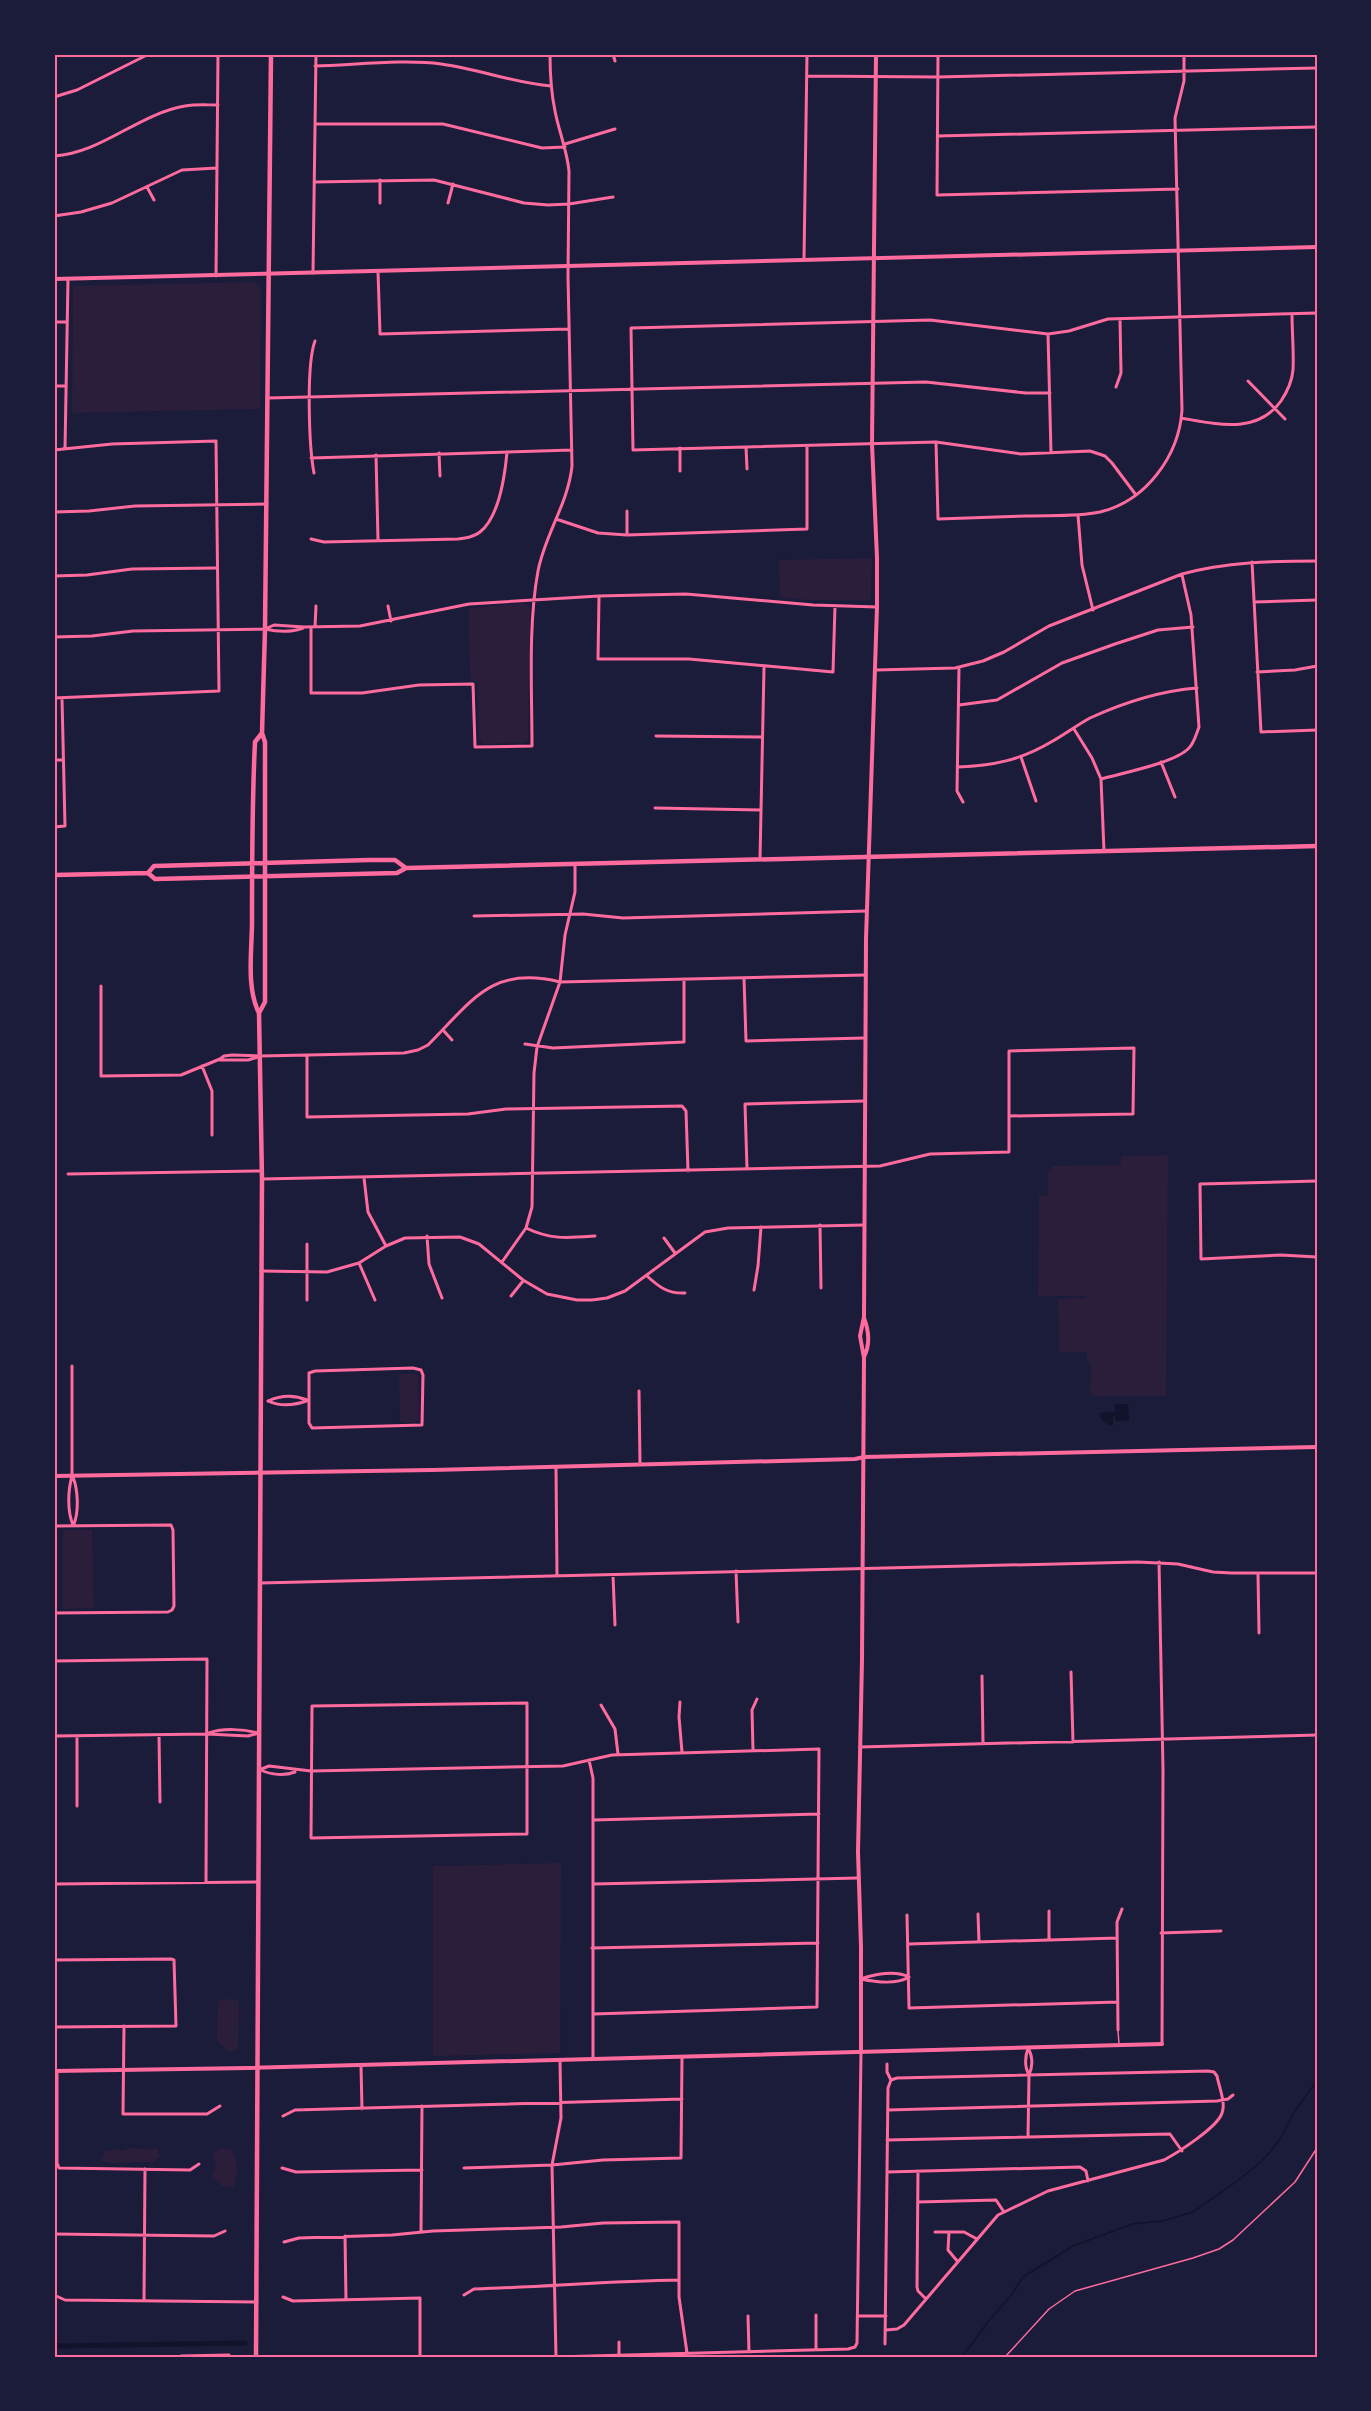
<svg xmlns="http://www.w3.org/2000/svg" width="1371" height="2411" font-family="'Asap Condensed',sans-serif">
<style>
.green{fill:#2a1e3b}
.water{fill:#12122b}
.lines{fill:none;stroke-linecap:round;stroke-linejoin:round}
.stream{stroke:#12122b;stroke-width:1.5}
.canal{stroke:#12122b;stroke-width:5}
.service{stroke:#ff6b9d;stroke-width:1.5}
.minor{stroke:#ff6b9d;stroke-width:3}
.tertiary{stroke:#ff6b9d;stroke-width:4}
.secondary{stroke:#ff6b9d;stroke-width:4.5}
.neatline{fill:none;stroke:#ff6b9d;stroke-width:2}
</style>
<rect width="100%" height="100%" fill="#1b1b3a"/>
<path class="green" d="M254 282 261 289 260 409 72 413 73 286Z
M872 558 871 597 868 601 807 600 780 597 779 560Z
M525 603 530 608 528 740 525 743 483 744 479 739 478 684 470 678 469 608Z
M1168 1155 1166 1396H1094L1090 1392 1091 1366 1087 1360V1352H1059L1058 1299 1086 1298V1296H1038L1039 1196H1048V1171L1053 1166 1121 1165V1156Z
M399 1374H415L418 1376 419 1419 416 1422H400Z
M63 1530H92L94 1608 63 1609Z
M561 1863 560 2053 433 2056V1866Z
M222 1999 237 2000 239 2003 238 2047 234 2051H227L217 2040 218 2002Z
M130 2148C138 2150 145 2146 152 2150L157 2148 160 2156 153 2163C136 2160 117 2166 101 2161L104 2151 118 2149 122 2151Z
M221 2149 231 2150C238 2157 239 2178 233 2187L222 2186 211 2176 216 2167 213 2153Z"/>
<path class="water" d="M1115 1404H1128L1129 1420 1116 1421 1115 1416H1113V1425C1105 1425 1101 1420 1099 1413L1115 1412Z"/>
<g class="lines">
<path class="stream" d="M962 2357 990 2319 1010 2297 1023 2277 1073 2246 1132 2224 1163 2221 1193 2212 1240 2179 1262 2161 1270 2152 1280 2139 1295 2111 1317 2081"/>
<path class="canal" d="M54 2346 245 2343"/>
<path class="service" d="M1118 2031 1119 2044
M1005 2357 1049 2309 1075 2291 1193 2258 1219 2249 1233 2240 1295 2182 1317 2148"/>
<path class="minor" d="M613 54 615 61
M938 54 937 195 1178 189
M315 66C354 65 405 59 441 64 479 69 513 83 551 86
M807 76 938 77 1317 68
M54 97 77 90 149 54
M315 124H443L542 148 565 147
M938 136 1317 127
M565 144 615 129
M54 156C102 153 138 114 185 106 196 104 207 105 218 105
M380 180V203
M314 182 434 180 524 203 548 205 569 204 613 197
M147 187 154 200
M448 203 453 184
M54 216 81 212 112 203 182 170 217 168
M804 260 807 54
M378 271 380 334 569 329
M313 273 316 54
M216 276 218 54
M54 322H67
M1048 334 1051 453
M1248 381 1285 419
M54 386H66
M1116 387 1121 373 1120 319
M268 398 926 382 1026 393H1050
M1181 418C1216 424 1257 435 1281 401 1287 392 1292 381 1293 370 1294 352 1292 333 1292 314
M936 442 938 519C967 518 997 517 1026 516 1051 515 1076 517 1100 512 1146 501 1179 456 1182 410L1175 118 1184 81V54
M746 447 747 469
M680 448V471
M65 449 68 279
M54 450 112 444 216 441 219 691 54 698
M439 453 440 476
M376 455 378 540
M311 458 572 450
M314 473C309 447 306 365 315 341
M1136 495 1112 463 1105 456 1090 451 1021 454 936 442 633 450 631 328 930 320 1048 334 1069 331 1108 319 1317 313
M627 511V535
M54 512 89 511 135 506 267 504
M1078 515 1082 565 1093 610
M556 519 598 533 627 535 807 529V446
M311 539 324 542 458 539C466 538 474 537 480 532 499 517 505 474 507 452
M1252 562 1261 732 1317 730
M54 576 87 575 132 569 216 568
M599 597 598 659H689L833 672 835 606
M1254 602 1317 600
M388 606 391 621
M311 627V693H362L419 685 473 684 475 747 532 746C532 690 528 625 538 571 545 534 568 504 572 466L568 276 569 171C567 150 559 132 555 111 551 92 550 73 550 54
M315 627 316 606
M265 629 274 625 304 627 360 626 469 604 599 596 686 594 813 605 877 607
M54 637 92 636 133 631 265 629C278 632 290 633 303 628
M959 667 957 791 963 802
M876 670 955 668 983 661 1004 652 1049 626 1182 574C1227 562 1271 561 1317 561
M1257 672 1295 670 1317 666
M959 705 997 700 1062 663 1115 644 1158 630 1193 627
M1074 729 1092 758 1101 779 1104 851
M656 736 761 737
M1021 757 1036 801
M54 760H63
M1161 762 1175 797
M958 767C992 766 1021 760 1051 742 1064 735 1077 725 1090 718 1125 702 1159 691 1197 688
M1101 779C1122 773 1175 763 1189 748 1194 743 1196 735 1199 727L1191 615 1182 575
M655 808 761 810
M54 827 65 826 62 698
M760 859 764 668
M474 916 583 914 623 918 866 911
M744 978 746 1041 865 1038
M101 986V1076L181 1075 220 1059 224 1056 232 1055 260 1056 404 1053 418 1050 428 1045C472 1001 491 965 560 982L865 975
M443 1030 452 1040
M525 1044 553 1048 684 1042V979
M307 1055V1117L468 1114 506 1109 682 1106 686 1111 688 1171
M220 1060H248L258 1057
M202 1066 212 1091V1135
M747 1169 745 1104 865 1101
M68 1174 261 1171
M364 1178 368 1212 386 1246
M262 1179 880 1166 930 1154 1009 1152V1051L1134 1048 1133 1114 1009 1116
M1317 1181 1200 1184 1201 1259 1281 1255 1317 1257
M820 1225 821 1288
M526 1228C551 1240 568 1238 595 1236
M427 1236 429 1264 442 1298
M664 1238 675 1253
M307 1244V1300
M502 1262 526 1228 532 1207 534 1073 537 1047 560 982 565 935 575 892V864
M359 1263 375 1300
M261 1271 327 1272 359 1263 386 1246 405 1238 460 1237 479 1244 523 1280 547 1294 577 1300H592L607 1298 625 1291 705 1232 728 1228 864 1225
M647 1276C659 1287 668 1294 685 1293
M754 1290 758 1266 761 1227
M511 1296 523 1281
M72 1366V1476C68 1490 67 1511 73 1525
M413 1368 421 1370 423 1375 422 1425 312 1428 309 1423V1373L315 1371Z
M639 1391 640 1464
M268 1401C281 1407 296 1405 309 1400
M268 1401C281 1395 295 1395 307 1400
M556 1467 557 1576
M73 1477C78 1490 79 1511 74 1524
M54 1526 171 1525 173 1530 174 1606 172 1610 168 1612 54 1613
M1159 1562 1163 1770 1162 2044
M736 1571 738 1622
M1258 1573 1259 1633
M613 1575 615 1625
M260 1583 1138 1562 1178 1564 1213 1572 1231 1573H1317
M54 1661 207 1659 206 1882
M1071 1672 1073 1742
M982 1676 983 1743
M680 1702 679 1717 682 1752
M527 1703V1834L311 1838 312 1706Z
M601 1705 615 1729 618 1754
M209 1733C223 1728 244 1729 258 1733
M159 1735 160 1802
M54 1736 207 1734 248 1736 259 1733
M860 1747 1317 1735
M753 1750 752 1710 757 1699
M589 1760 593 1778V2059
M259 1770 269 1766 311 1771 563 1766 612 1755 819 1749 817 2007 593 2014
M261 1770C271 1775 285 1776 295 1772
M77 1806V1736
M593 1820 819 1814
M54 1884 258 1882
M593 1884 858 1878
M1049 1911V1940
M978 1914 979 1942
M907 1915 909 2008 1118 2002
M1161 1933 1221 1931
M909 1944 1117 1938
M592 1948 818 1943
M54 1960 171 1959 174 1960 176 2026 54 2027
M861 1979C874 1974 896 1970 909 1977
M861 1979C875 1982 896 1985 909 1977
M124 2026 123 2114H207L220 2106
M1118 2030 1117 1922 1122 1909
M1028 2048C1025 2057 1024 2066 1029 2075L1028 2137
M1028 2048C1033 2057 1033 2066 1029 2075
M361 2066 362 2109
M57 2071V2163L59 2168 190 2170 199 2164
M888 2110 1217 2101 1228 2099 1233 2095
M283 2116 295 2110 682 2099
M887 2140 1170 2134 1182 2151
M282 2168 296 2172 422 2170
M464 2168 552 2165 603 2160 681 2158 682 2057
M918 2171 917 2287 918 2291 926 2299
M887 2172 1080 2167 1086 2171 1088 2181
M918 2202 996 2200 1004 2212
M421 2232 422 2106
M935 2232H964L977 2239
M949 2232 948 2250 958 2262
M54 2234 214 2236 225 2231
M345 2236 346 2300
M284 2242 299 2238 392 2235 433 2231 561 2227 603 2223 679 2222V2297L687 2353
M54 2295 65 2300 257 2302
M464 2295 474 2289C543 2287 610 2281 679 2280
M283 2297 293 2301 420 2298V2357
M144 2300 145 2169
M816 2315V2349
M748 2316 749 2352
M858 2316H886
M886 2330 897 2329 904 2325 998 2215 1048 2191 1164 2160C1177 2153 1218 2127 1222 2113 1226 2103 1219 2087 1217 2076L1214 2072 1208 2071 897 2078 891 2080
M619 2342V2355
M885 2344 888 2088 891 2080 887 2072V2064
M181 2356 229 2355
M554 2357 848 2349 855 2347 857 2343 861 2052
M556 2357 552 2165 561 2118 560 2060"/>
<path class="tertiary" d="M54 279 1317 247
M864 1357C870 1345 869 1331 864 1318
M54 1476 432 1470 855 1459 864 1457 1317 1447
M861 2052V1947L858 1852 862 1660 864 1358 860 1336 864 1317 866 939 877 607V558L872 444 876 54
M54 2071 248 2068 1162 2044"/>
<path class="secondary" d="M148 873 154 866 369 860H395L406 868
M54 875 148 873 155 879 397 873 406 868 1317 846
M259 1013 265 1002V742L262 733 265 629 271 54
M256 2357 262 1179 259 1013C246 988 252 950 252 922 252 862 252 802 255 742L262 733"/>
</g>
<rect width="1371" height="2411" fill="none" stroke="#1b1b3a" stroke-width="111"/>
<rect x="56" y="56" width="1260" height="2300" class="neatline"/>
</svg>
